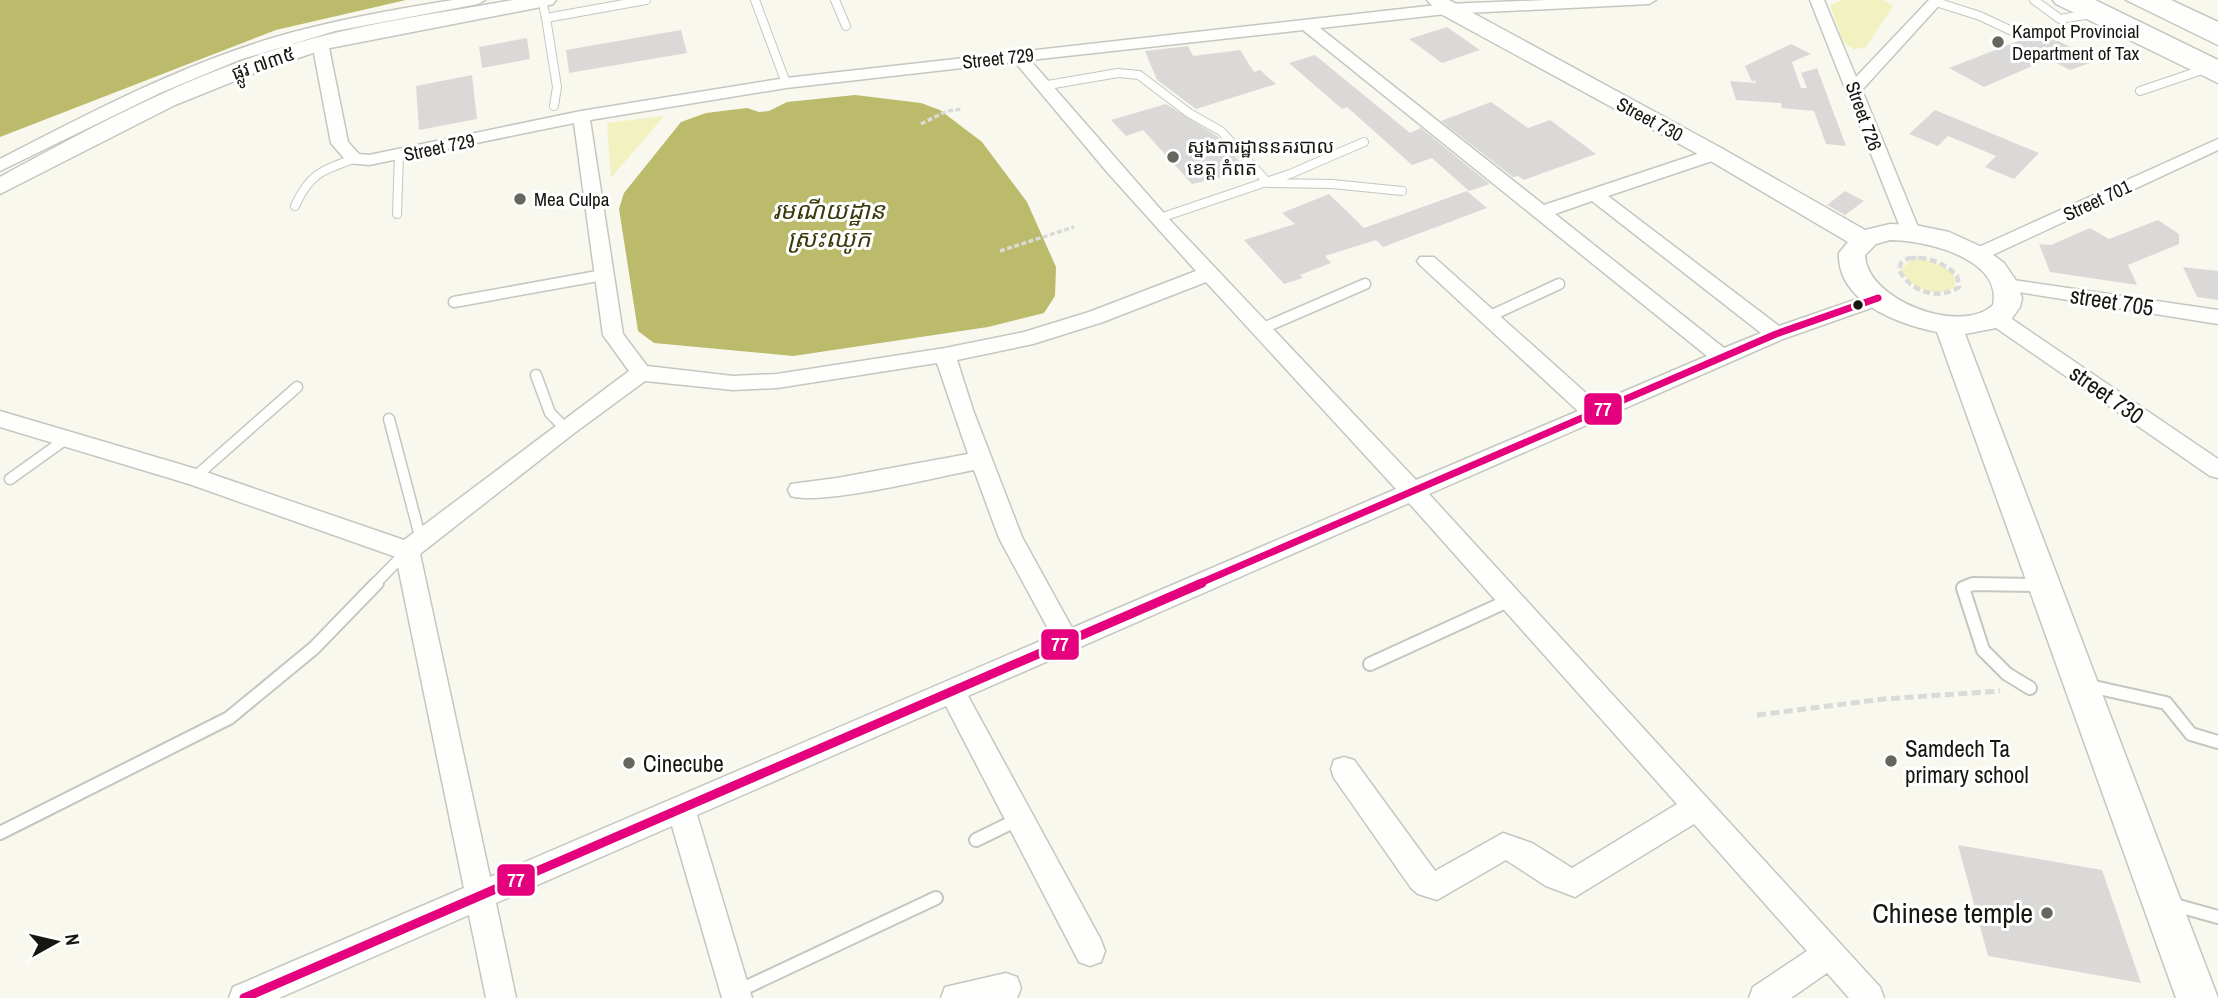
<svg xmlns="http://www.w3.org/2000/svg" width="2218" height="998" font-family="'Archivo Narrow','Noto Sans Khmer',sans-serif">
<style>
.green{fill:#f1f2c0}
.water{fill:#bbbb6b}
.building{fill:#dbd9d7}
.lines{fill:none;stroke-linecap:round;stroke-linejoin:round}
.lane-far2-casing{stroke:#c6c6c0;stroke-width:10}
.lane-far1-casing{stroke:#c6c6c0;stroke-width:13}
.lane-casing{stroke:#c6c6c0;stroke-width:16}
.street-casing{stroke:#c6c6c0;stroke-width:3}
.secondary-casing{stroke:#c6c6c0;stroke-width:3}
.path-far2{stroke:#dadad8;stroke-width:3.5;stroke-dasharray:5 2.5;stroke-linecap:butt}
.path-far1{stroke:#dadad8;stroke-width:4.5;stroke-dasharray:7 3.5;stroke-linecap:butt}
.path{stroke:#dadad8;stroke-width:5;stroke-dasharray:9 4.5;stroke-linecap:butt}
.lane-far2{stroke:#fefefd;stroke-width:8}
.lane-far1{stroke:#fefefd;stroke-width:10}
.lane{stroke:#fefefd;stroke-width:12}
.street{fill:#fefefd;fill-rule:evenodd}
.secondary{fill:#fefefd;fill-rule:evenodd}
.bus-1-far1-casing{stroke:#fff;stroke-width:12}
.bus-1-casing{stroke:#fff;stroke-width:14}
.bus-1-far1{stroke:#e5007d;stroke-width:7}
.bus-1{stroke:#e5007d;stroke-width:9}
.poi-dot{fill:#66665f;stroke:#fff;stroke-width:2.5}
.bus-dot{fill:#171712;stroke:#fff;stroke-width:2.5}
.labels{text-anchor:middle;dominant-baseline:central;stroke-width:6;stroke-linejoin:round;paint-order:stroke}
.far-poi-label{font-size:19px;fill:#171712;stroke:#fff;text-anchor:start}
.far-street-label{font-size:19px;fill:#171712;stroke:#fff}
.street-label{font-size:23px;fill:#171712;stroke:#fff}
.poi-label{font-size:23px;fill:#171712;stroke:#fff;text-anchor:start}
.water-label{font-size:24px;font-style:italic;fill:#3a3a0d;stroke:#fff}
.near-poi-label{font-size:28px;fill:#171712;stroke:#fff;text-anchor:end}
.line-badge{stroke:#fff;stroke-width:2.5}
.badge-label{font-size:19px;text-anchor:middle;font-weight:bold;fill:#fff}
</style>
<rect width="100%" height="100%" fill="#f8f8ef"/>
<path class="green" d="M1843 0H1884L1893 6 1865 48 1853 49 1843 42 1830 5Z
M664 116 611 178 607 123Z
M1911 260C1927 258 1944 263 1954 276L1955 286C1940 300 1906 288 1902 268Z"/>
<path class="water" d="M0 0H406L276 30 0 137Z
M855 95 921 103 940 110 982 142 1027 202 1056 267 1055 296 1044 313 988 327 793 356 654 343 638 331 619 209 624 193 681 122 706 113 747 108 759 112 769 111 787 102Z"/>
<path class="building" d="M1447 27 1480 50 1442 63 1409 39Z
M681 30 687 53 569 73 566 50Z
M2042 32 2096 61 2070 70 2048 59 1984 87 1949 68Z
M527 38 530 59 482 68 479 47Z
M1791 44 1811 54 1792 62 1801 88H1807L1801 73 1817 68 1846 146 1826 144 1814 111 1782 108 1781 103 1736 100 1730 81 1756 83 1755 80 1752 82 1745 66Z
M1188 46 1193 56 1240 50 1254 72 1260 70 1276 84 1196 109 1157 80 1145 51Z
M1315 55 1410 133 1421 128 1490 184 1469 191 1432 158 1412 165 1347 107 1342 109 1289 63Z
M472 75 477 119 419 130 416 86Z
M1491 102 1528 128 1550 120 1596 154 1524 180 1518 176 1513 177 1441 121Z
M1166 104 1217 136 1248 171 1192 184 1143 130 1126 136 1111 120Z
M1935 110 2039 153 2014 179 1985 167 1996 156 1948 136 1938 146 1909 134Z
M1467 191 1487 208 1383 247 1368 232 1376 240 1325 256 1331 263 1300 275 1303 278 1284 284 1244 240 1295 224 1282 213 1329 194 1364 228Z
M1845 191 1864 201 1845 215 1827 205Z
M2158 220 2179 234V244L2128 265 2137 285 2050 272 2039 244 2051 245 2090 228 2109 239Z
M2183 267 2218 271V300L2197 297Z
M1958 845 2102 870 2141 983 1988 956Z"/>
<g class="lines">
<g class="lane-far2-casing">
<path id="lane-far2" d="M755 0 786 83
M835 0 846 26
M2034 0 2060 19 2091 14
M1936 2 1980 16 2014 32
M544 9 546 18 646 0
M546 18 557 87 554 106
M1042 86 1118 73 1139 75 1189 113 1221 131 1268 183 1332 184 1402 191
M2140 91 2205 69
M295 206C309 174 322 170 354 159
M397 214 399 155
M1160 218 1290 174 1364 142"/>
</g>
<g class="lane-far1-casing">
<path id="lane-far1" d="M454 302 603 275
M1488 317 1559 284
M1261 329 1365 284
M536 375 550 413 565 428
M389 419 421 540
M195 477 297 387
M10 479 66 439
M375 584 405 553
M1972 584H2000"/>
</g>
<g class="lane-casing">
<path id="lane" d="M1370 664 1510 600
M2085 685 2166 703 2191 734 2218 742
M2030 688 2007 674 1983 650 1963 588 1973 584 2041 585
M0 833 229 718 314 648 377 583
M976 840 1019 819
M2171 904 2218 917
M736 992 936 898"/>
</g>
<g class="street-casing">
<path id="street" d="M453 0H485L478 4 335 31 239 60 160 93 0 171V159C87 114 175 68 269 39 329 21 391 10 453 0Z
M1547 0H1656L1649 4 1446 14 1320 28 1544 205 1709 150H1721L1724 154 1721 158 1608 196 1779 326 1878 292 1885 293 1888 298 1885 303 1783 339 1429 494 1880 987 1884 998H1849L1827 973 1791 998H1749L1753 987 1807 951 1694 824 1575 897 1546 886 1506 860 1437 900 1418 894 1411 888 1334 778 1331 769 1334 760 1344 757 1354 760 1435 871 1503 833 1532 843 1572 868 1677 804 1409 503 968 696 1101 940 1105 951 1101 962 1090 966 1079 962 946 706 697 815 752 998H722L672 826 496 903 516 998H486L469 915 279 998H229L233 987 464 888 396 557 189 484 0 427V411L203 471 404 540 629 371 603 335 574 123 369 165 348 163 331 143 312 43 314 40 320 38 328 43 348 142 359 154 369 155 581 111 786 78 1446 4ZM1303 30 1707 356 1597 403 1434 257H1420L1417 261 1420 265 1578 411 1416 480 1168 218 1030 60ZM1015 62 1107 172 1196 271 1089 312 1024 332 945 348 777 374 733 376 647 366 623 334 590 120 786 88ZM1592 201 1761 333 1724 348 1555 214ZM1206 282 1396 489 1072 628 1022 537 973 410 957 360 1033 344 1103 322ZM937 363 968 454 837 478 791 484 788 490 791 496C822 506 936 477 974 470L999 538 1052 636 490 877 420 554 573 434 645 381 733 390 777 388Z
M1810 0H1824L1856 77 1929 0H1944L1862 90 1920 232 1918 236 1911 238 1902 232Z
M2076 0H2095L2218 60V71Z
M2126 0H2145L2218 34V45Z
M2218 139V150L1984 259H1970L1968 255 1970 251Z
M2006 279 2218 310V324L1999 289 1996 285 1999 281Z
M1996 311 2003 313 2218 459V478L2210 476 1989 323 1986 318 1989 313Z
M1006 973 1017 977 1021 988 1017 998H941L945 987Z"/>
</g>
<g class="secondary-casing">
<path id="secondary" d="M513 0H556L553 4 546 6 325 49 262 70 175 105 0 194V177C100 122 204 67 315 38 379 21 448 12 513 0Z
M1427 0H1449L1723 149 1865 230 1890 224 1915 225 1949 232 1984 248 2004 263 2015 279 2022 298 2020 307 2010 321 2001 327 1965 334 2218 998H2176L1937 332C1898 324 1837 302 1839 253L1848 242 1707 159 1439 13ZM1890 240C1924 240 2003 258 1993 305 1961 336 1866 300 1865 255L1876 244Z
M2053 0H2079L2218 67V83L2056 4Z
M2144 0H2171L2218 22V36L2147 4Z"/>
</g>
<path class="path-far2" d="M921 124 947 111 962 109
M1000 251 1074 227
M1910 258H1922"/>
<path class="path-far1" d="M1909 258C1928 257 1944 262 1957 276L1959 287C1938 301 1911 292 1899 270L1901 263Z"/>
<path class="path" d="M1757 715 1884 699 2000 691"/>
<use href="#lane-far2" class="lane-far2"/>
<use href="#lane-far1" class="lane-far1"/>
<use href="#lane" class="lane"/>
<use href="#street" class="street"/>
<use href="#secondary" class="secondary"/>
<g class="bus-1-far1-casing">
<path id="bus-1-far1" d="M1198 584 1776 334 1878 298"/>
</g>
<g class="bus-1-casing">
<path id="bus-1" d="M244 998 1202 583"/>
</g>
<use href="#bus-1-far1" class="bus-1-far1"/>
<use href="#bus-1" class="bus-1"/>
</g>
<g class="poi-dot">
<circle cx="1998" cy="42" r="7"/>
<circle cx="1173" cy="157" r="7"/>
<circle cx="520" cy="199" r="7"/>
<circle cx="1891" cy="761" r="7"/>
<circle cx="629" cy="763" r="7"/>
<circle cx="2047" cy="913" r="7"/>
</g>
<circle class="bus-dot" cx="1858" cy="305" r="6"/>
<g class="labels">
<g class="far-poi-label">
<text x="2012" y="31">Kampot Provincial<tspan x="2012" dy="22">Department of Tax</tspan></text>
<text x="1187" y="146">ស្នងការដ្ឋាននគរបាល<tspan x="1187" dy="22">ខេត្ត កំពត</tspan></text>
<text x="534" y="199">Mea Culpa</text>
</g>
<g class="far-street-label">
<text transform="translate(998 58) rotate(-6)">Street 729</text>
<text transform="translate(263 63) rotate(-19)">ផ្លូវ ៧៣៥</text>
<text transform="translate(1864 116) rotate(70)">Street 726</text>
<text transform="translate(1650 119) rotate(28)">Street 730</text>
<text transform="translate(439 147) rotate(-12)">Street 729</text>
<text transform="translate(2097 200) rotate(-25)">Street 701</text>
</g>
<g class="street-label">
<text transform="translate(2112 301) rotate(9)">street 705</text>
<text transform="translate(2107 394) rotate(35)">street 730</text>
</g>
<g class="poi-label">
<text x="1905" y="748">Samdech Ta<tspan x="1905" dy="26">primary school</tspan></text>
<text x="643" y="763">Cinecube</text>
</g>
<g class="water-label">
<text x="829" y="210">រមណីយដ្ឋាន<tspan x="829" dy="28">ស្រះឈូក</tspan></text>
</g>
<g class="near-poi-label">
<text x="2033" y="913">Chinese temple</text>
</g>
</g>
<g class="line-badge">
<rect x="1583" y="392" width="40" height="34" rx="7" fill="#e5007d"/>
<rect x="1040" y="628" width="40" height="33" rx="7" fill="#e5007d"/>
<rect x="496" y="863" width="40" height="34" rx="7" fill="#e5007d"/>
</g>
<g class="badge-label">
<text x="1603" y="416">77</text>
<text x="1060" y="651">77</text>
<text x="516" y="887">77</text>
</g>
<g transform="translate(56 942) rotate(82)" stroke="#ffffff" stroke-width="5" paint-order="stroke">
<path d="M0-5L12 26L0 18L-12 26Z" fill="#171712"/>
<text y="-10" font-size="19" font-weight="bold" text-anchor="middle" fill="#171712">N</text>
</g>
</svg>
